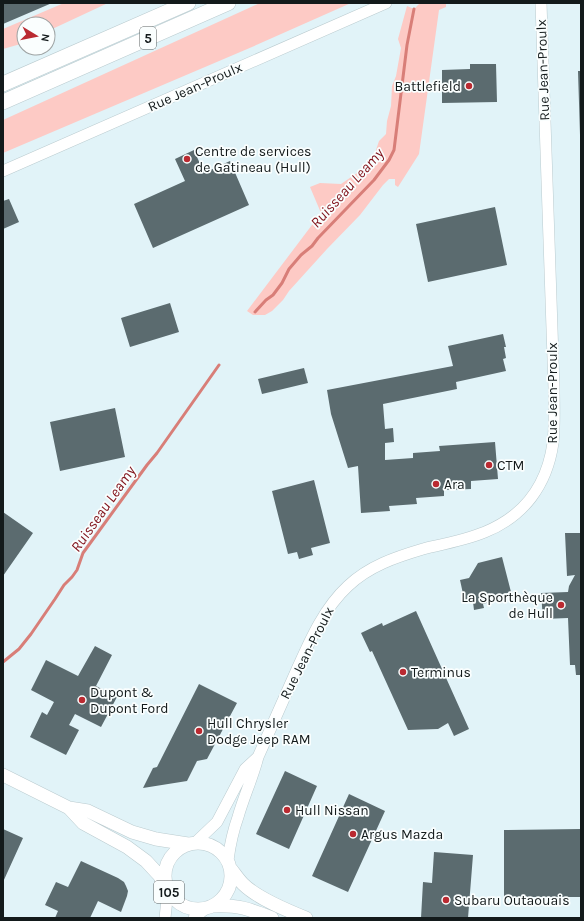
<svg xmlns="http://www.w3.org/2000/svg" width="584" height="921" font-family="Karla,sans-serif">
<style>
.green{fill:#fdcac5}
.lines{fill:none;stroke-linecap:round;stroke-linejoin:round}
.stream{stroke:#d87e78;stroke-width:3}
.building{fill:#5b6b6f}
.secondary-casing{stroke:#bacbcf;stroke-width:12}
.primary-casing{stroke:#bacbcf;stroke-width:14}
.highway-casing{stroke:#bacbcf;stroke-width:16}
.secondary{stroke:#fff;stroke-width:11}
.primary{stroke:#fff;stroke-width:13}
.highway{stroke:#fff;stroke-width:15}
.poi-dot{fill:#ba2a31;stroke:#fafefe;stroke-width:1.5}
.labels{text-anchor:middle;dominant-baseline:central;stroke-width:3.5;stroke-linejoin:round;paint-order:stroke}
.shield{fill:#fafefe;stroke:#585e5f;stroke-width:1}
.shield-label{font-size:13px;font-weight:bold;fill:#131a1b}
.street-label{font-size:14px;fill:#131a1b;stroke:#fafefe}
.poi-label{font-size:14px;fill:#131a1b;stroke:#fafefe;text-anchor:start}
.water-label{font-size:15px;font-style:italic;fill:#80121a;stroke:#fafefe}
</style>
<rect width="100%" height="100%" fill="#e1f3f8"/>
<path class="green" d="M64 3H108L48 31V24H24V43L3 49V29Z
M260 3H351L252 47 3 153V120Z
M420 3H446V7L439 10 419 154 398 187 395 185V179H389L383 185 360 215 327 249 289 291 283 300 272 311 265 315H253L247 311 321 213 310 187 320 183 341 184 357 173 373 159 379 141 386 134 387 121 391 106 392 86 396 76 401 48 398 39 407 6 414 9Z"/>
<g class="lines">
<path class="stream" d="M255 312 266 300 273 295 282 283 289 269 301 255 312 246 318 238 374 180 389 160 394 150 407 45 414 9
M3 662 19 649 31 634 55 599 64 585 72 577 77 570 83 553 147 465 157 453 219 365"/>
</g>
<path class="building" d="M3 3H52L3 24Z
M470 64H496L497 102 442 103V70L470 69Z
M578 71H581V135H580Z
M194 150 204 173 230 161 249 205 153 248 134 204 185 181 175 159Z
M9 199 19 222 3 229V201Z
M495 207 507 265 428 282 416 224Z
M170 303 179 332 130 347 121 318Z
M503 334 506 347H504L506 358 503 359 506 371 456 382 457 389 383 404 385 429 393 428 394 442 385 443V460L413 458V453L440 451 439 446 495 442 498 479 471 481V489L444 490V496L416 498 417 504 389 506 390 511 361 513 358 466 348 468 331 414 327 390 453 366 448 346Z
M304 368 308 383 262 394 258 379Z
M115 408 125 457 60 471 50 422Z
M314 480 330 543 311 548 313 555 299 559 297 552 288 554 272 491Z
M3 512 33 533 3 576Z
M565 533H581V675H576L575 665H570L568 618 543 619 541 593 568 592 569 586 575 575 567 576Z
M502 557 511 592 489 598 490 602 483 604 484 608 474 610 473 602 465 603 460 580 469 578 478 563Z
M416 611 469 729 454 736 448 723 438 729 408 730 372 651 370 652 361 633 382 623 383 626Z
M95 646 112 655 96 686 117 697 101 727 75 714 69 725 79 730 66 755 30 737 42 712 47 715 54 702 31 690 46 660 78 676Z
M199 684 237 703 207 759 197 761 187 781 143 788 153 768 157 767Z
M285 771 317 786 289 849 256 834Z
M349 794 385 811 348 892 312 876Z
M3 829 23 838 3 882Z
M581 829V897H504V830Z
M434 852 473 855 468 918H421L423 882 432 883Z
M81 861 118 878 124 882 126 886 128 891 127 896 121 912 98 901 90 918H55L58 911 45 905 56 882 68 887Z"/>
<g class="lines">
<g class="secondary-casing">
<path id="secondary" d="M3 171 386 3
M196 842 217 822 245 769 258 757
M228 860C230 845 233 831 238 817 244 796 253 777 258 757 270 730 282 703 294 676 308 645 322 610 348 586 369 566 396 557 423 549 444 544 465 540 485 532 524 516 547 485 553 443 555 425 554 406 554 388L541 3
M165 918 168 890
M194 918 205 909"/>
</g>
<g class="primary-casing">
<path id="primary" d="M3 775 69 808 88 811 132 832 156 839 188 844
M69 808 83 823 127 847 146 861 158 874 166 884
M165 876a33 33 0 1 1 66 0a33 33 0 1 1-66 0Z
M231 869C235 874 238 879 243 884 257 898 286 910 306 918
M214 906C239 905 249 909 272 918"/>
</g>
<g class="highway-casing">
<path id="highway" d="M3 84 188 3
M3 102 228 3"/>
</g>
<use href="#secondary" class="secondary"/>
<use href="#primary" class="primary"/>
<use href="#highway" class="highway"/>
</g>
<g class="poi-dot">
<circle cx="469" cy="86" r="4"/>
<circle cx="187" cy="159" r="4"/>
<circle cx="489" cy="465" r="4"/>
<circle cx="436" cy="484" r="4"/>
<circle cx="561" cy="605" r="4"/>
<circle cx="403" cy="672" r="4"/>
<circle cx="82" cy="700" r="4"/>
<circle cx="199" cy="731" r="4"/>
<circle cx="287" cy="810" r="4"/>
<circle cx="353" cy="834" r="4"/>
<circle cx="446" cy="900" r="4"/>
</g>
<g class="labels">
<g class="shield">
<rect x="140" y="27" width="16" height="22" rx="3"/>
<rect x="154" y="881" width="30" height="22" rx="3"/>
</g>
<g class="shield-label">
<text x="148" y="38">5</text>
<text x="169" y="892">105</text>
</g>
<g class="street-label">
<text transform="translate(543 70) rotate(-92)">Rue Jean-Proulx</text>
<text transform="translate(195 87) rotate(-24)">Rue Jean-Proulx</text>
<text transform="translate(552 393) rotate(-90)">Rue Jean-Proulx</text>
<text transform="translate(307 653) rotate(-63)">Rue Jean-Proulx</text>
</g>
<g class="poi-label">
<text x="461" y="86" text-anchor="end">Battlefield</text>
<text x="195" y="151">Centre de services<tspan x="195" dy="16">de Gatineau (Hull)</tspan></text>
<text x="497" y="465">CTM</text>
<text x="444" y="484">Ara</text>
<text x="553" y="597" text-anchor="end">La Sporthèque<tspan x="553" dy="16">de Hull</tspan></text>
<text x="411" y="672">Terminus</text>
<text x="90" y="692">Dupont &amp;<tspan x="90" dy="16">Dupont Ford</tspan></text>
<text x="207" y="723">Hull Chrysler<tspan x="207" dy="16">Dodge Jeep RAM</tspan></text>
<text x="295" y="810">Hull Nissan</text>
<text x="361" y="834">Argus Mazda</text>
<text x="454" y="900">Subaru Outaouais</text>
</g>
<g class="water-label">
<text transform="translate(347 188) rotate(-48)">Ruisseau Leamy</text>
<text transform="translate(103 509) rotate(-55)">Ruisseau Leamy</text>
</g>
</g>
<rect width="584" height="921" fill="none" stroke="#131a1b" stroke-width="8"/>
<g transform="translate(36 36) rotate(100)"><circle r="19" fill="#fafefe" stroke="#9ea3a3"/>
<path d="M0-3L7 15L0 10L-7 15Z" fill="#ba2a31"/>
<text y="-6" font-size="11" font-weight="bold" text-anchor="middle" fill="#131a1b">N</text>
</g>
</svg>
